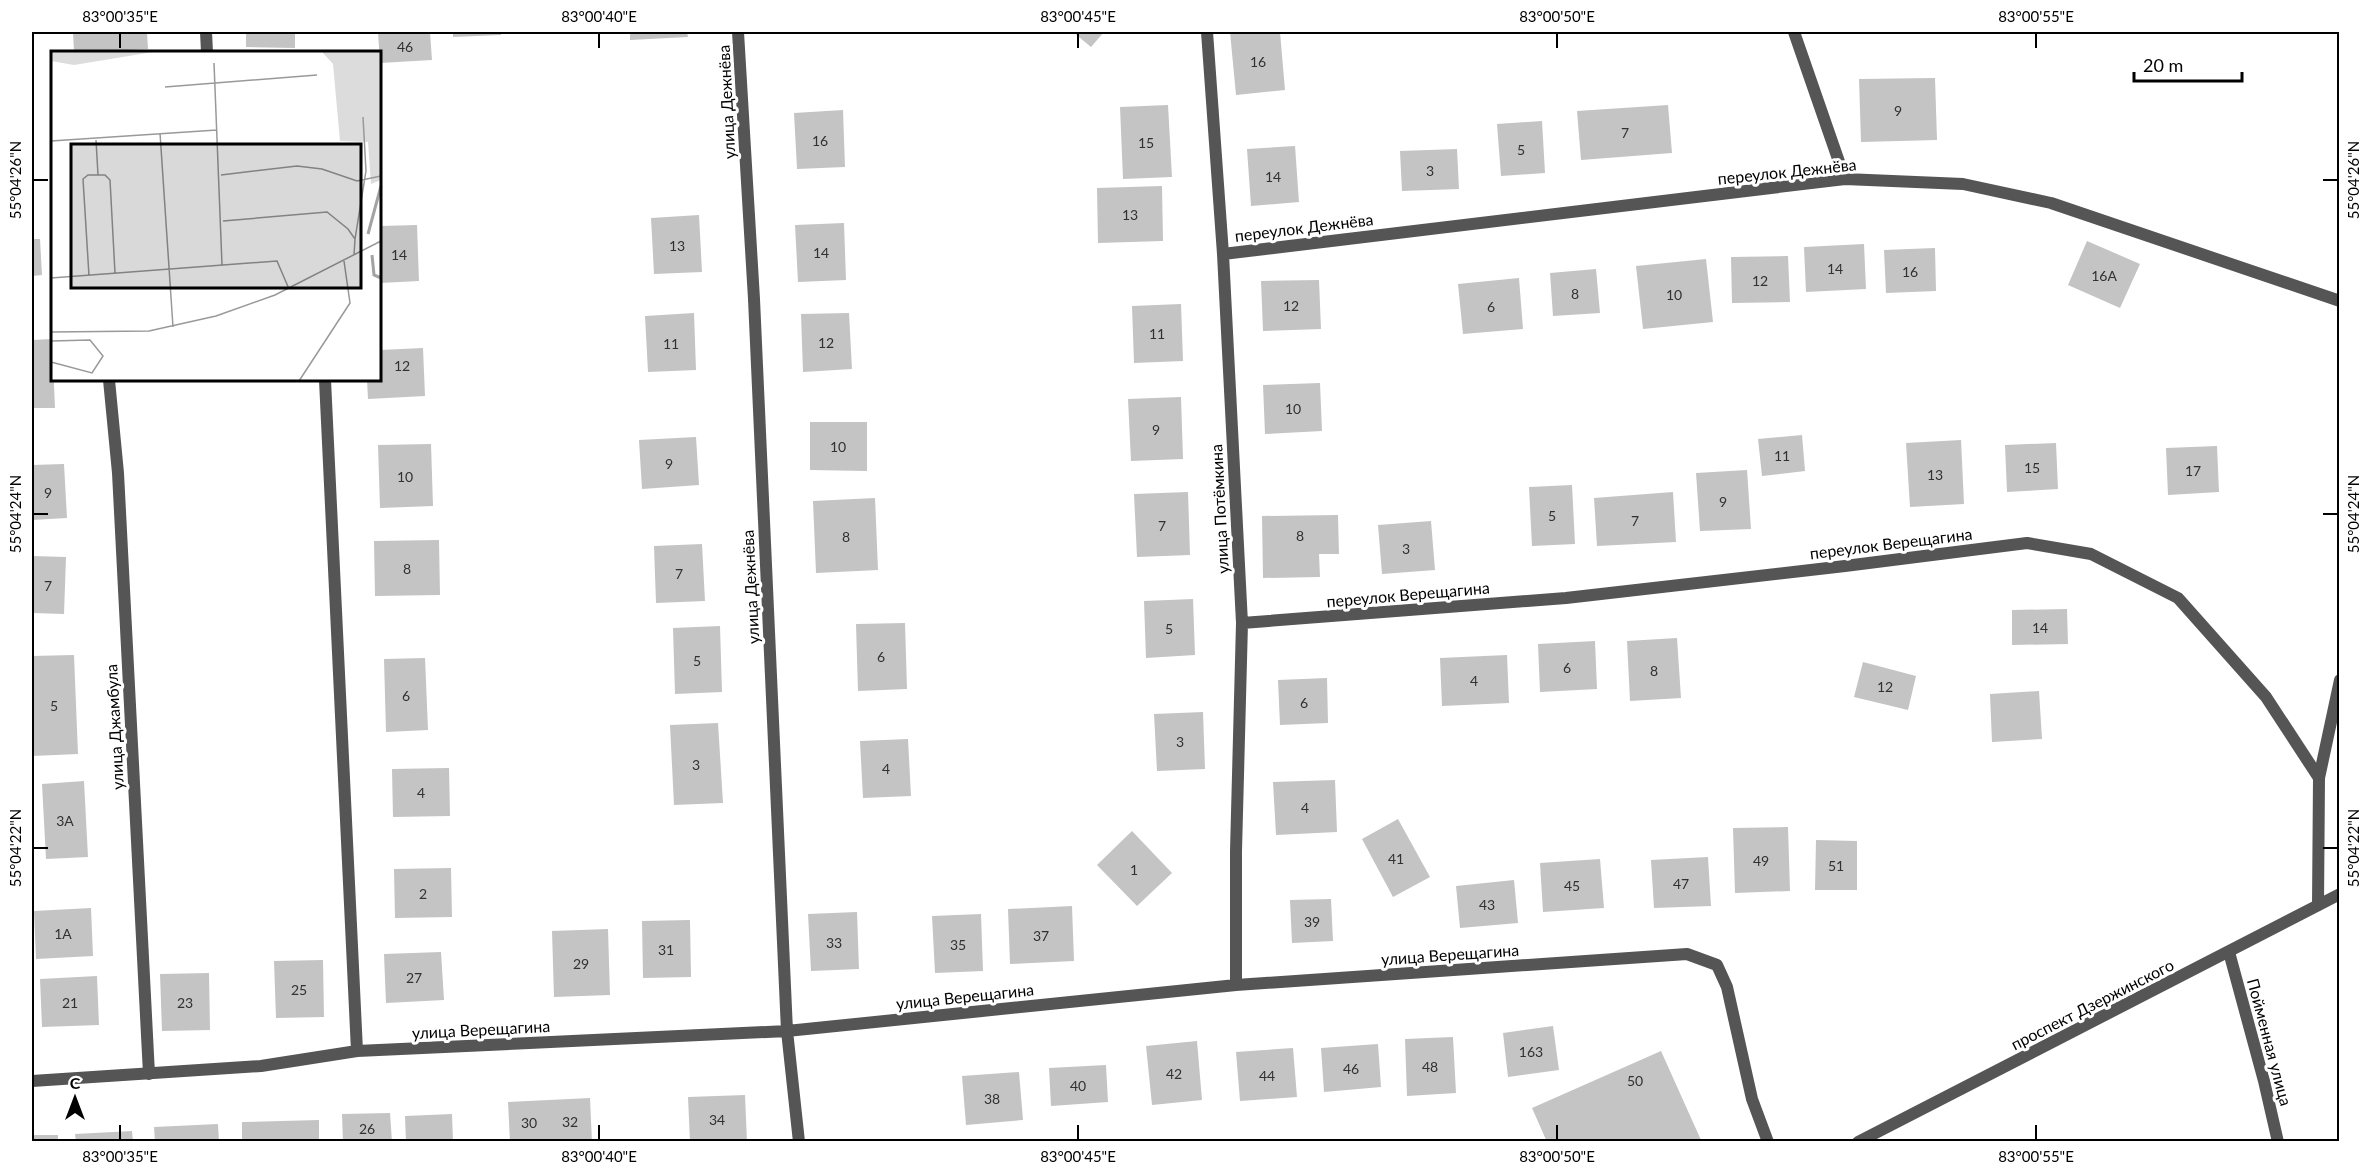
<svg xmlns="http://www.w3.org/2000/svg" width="2371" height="1173" font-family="Lato,sans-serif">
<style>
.building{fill:#c4c4c4}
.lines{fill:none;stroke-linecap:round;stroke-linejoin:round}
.service{stroke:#555;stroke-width:12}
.minor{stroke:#555;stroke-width:12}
.tertiary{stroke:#555;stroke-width:12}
.ticks{fill:none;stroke:#000;stroke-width:2}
.labels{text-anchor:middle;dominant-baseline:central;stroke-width:6;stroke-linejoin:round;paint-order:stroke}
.number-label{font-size:14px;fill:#313131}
.street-label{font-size:16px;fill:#000;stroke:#fff}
.inset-river{fill:none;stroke:#a3a3a3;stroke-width:3}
.inset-road{fill:none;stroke:#999;stroke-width:1.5}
.view{fill:#000;fill-opacity:0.15;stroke:#000;stroke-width:3}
.inset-edge{fill:none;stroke:#000;stroke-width:3}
.neatline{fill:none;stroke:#000;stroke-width:2}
.ticks-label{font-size:15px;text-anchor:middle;fill:#000}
</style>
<rect width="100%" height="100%" fill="#fff"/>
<path class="building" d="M73 32H147L148 49 74 52Z
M246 32H295V48L246 47Z
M378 32H430L432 60 380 63Z
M453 32H501V35L453 37Z
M630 32H687L688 37 630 40Z
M1073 32H1104L1091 47Z
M1230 32H1280L1285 90 1236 95Z
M1935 78 1937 140 1861 142 1859 79Z
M1168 105 1172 177 1123 179 1120 107Z
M1668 105 1672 153 1581 160 1577 111Z
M843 110 845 167 797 169 794 113Z
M1542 121 1545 173 1501 176 1497 124Z
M1295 146 1299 202 1251 206 1247 149Z
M1457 149 1459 189 1402 191 1400 151Z
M1162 186 1163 241 1098 243 1097 188Z
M699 215 702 272 654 274 651 218Z
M844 223 846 280 798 282 795 225Z
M417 225 419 281 380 283V226Z
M32 239H40L42 275 32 276Z
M2087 241 2140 264 2120 308 2068 285Z
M1864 244 1866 289 1806 292 1804 247Z
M1935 248 1936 291 1886 293 1884 250Z
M1788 256 1790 302 1732 303 1731 257Z
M1706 259 1713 322 1643 329 1636 266Z
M1596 269 1600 313 1553 316 1550 273Z
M1519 278 1523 329 1463 334 1458 284Z
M1319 280 1321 329 1263 331 1261 281Z
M1181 304 1183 361 1134 363 1132 306Z
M694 313 696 370 648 372 645 316Z
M849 313 852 369 803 372 801 314Z
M52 339 55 408H32V340Z
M423 348 425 396 368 399 367 380H380V350Z
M1320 383 1322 431 1265 434 1263 385Z
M1181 397 1183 459 1131 461 1128 399Z
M810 422H867V471L810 470Z
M1802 435 1805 471 1762 476 1758 439Z
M696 437 699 485 642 489 639 440Z
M1961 440 1964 504 1910 507 1906 443Z
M2056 443 2058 489 2007 492 2005 445Z
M431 444 433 506 380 508 378 445Z
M2217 446 2219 492 2168 495 2166 448Z
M64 464 67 518 32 520V465Z
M1747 470 1751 529 1700 531 1696 473Z
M1572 485 1575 544 1532 546 1529 487Z
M1188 492 1190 555 1137 557 1134 494Z
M1673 492 1676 542 1597 546 1594 498Z
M875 498 878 570 816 573 813 501Z
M1338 515 1339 554H1319L1320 577 1263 578 1262 516Z
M1431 521 1435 570 1382 574 1378 525Z
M439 540 440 595 375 596 374 541Z
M702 544 705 601 656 603 654 546Z
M32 556 66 557 64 614 32 613Z
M1193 599 1195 655 1146 658 1144 601Z
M2067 609 2068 644 2012 645V610Z
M905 623 907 689 858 691 856 624Z
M720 626 722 692 675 694 673 628Z
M1677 638 1681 698 1630 701 1627 641Z
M1595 641 1597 689 1540 692 1538 644Z
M74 655 78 754 32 756V656Z
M1507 655 1509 703 1442 706 1440 658Z
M425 658 428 730 386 732 384 659Z
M1863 662 1916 676 1908 710 1854 697Z
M1327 678 1328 723 1280 725 1278 680Z
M2039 691 2042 739 1992 742 1990 694Z
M1203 712 1205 769 1157 771 1154 714Z
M718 723 723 803 674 805 670 725Z
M908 739 911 796 863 798 860 741Z
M449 768 450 816 393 817 392 769Z
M1335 780 1337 832 1276 835 1273 782Z
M84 781 88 857 46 859 42 784Z
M1398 819 1430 877 1393 897 1362 839Z
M1788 827 1790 891 1735 893 1733 828Z
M1132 831 1172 873 1137 906 1097 865Z
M1816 840 1857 841V890H1815Z
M1708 857 1711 906 1654 908 1651 860Z
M1600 859 1604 908 1543 912 1540 863Z
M451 868 452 917 395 918 394 869Z
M1514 880 1518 923 1460 928 1456 886Z
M1331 899 1333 941 1292 943 1290 900Z
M1072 906 1074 961 1010 964 1008 909Z
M91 908 93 956 36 959 34 911Z
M857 912 859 969 811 971 808 914Z
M981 914 983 971 935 973 932 916Z
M690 920 691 977 643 978 642 921Z
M608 929 610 995 554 997 552 931Z
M441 952 444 1000 386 1003 384 954Z
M323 960 324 1017 276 1018 274 961Z
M209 973 210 1030 162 1031 160 974Z
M97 976 99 1025 42 1027 40 979Z
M1553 1026 1559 1070 1508 1077 1503 1033Z
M1453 1037 1456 1093 1407 1096 1405 1039Z
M1197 1041 1202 1100 1152 1105 1146 1046Z
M1378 1044 1381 1087 1324 1092 1321 1048Z
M1293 1048 1297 1097 1240 1101 1236 1052Z
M1661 1051 1701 1140 1696 1142H1547L1532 1108Z
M1106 1065 1108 1102 1051 1106 1049 1068Z
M1019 1072 1023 1120 966 1125 962 1076Z
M745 1095 747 1142H690L688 1097Z
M590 1098 592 1142H510L508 1102Z
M390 1113 392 1142H343L342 1114Z
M452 1114 453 1142H406L405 1116Z
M319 1120V1142H242V1122Z
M218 1124 219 1142H155L154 1127Z
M132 1131 133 1142H76L75 1134Z
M32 1135H58V1142H32Z"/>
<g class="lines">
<path class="service" d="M1794 32 1845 179"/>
<path class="minor" d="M206 32 207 52
M738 32 754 299 787 1031 799 1142
M1207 32 1223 254 1242 623 1236 851V985
M1223 254 1845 179 1963 184 2051 203 2340 301
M109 380 118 473 149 1074
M325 380 357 1051
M1242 623 1566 598 1845 566 2027 543 2091 554 2178 598 2266 697 2319 778 2318 905
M2319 778 2340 680
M2229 952 2264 1081 2278 1142
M32 1081 261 1066 357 1051 787 1031 1236 985 1687 954 1717 965 1727 987 1752 1099 1768 1142"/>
<path class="tertiary" d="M1858 1142 2340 894"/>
</g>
<path class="ticks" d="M120 33V48M599 33V48M1078 33V48M1557 33V48M2036 33V48M33 180H48M2323 180H2338M33 514H48M2323 514H2338M33 848H48M2323 848H2338M120 1125V1140M599 1125V1140M1078 1125V1140M1557 1125V1140M2036 1125V1140"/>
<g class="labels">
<g class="number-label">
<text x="405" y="46">46</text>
<text x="1258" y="61">16</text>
<text x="1898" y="110">9</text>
<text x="1625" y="132">7</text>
<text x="820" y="140">16</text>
<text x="1146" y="142">15</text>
<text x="1521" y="149">5</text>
<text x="1430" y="170">3</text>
<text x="1273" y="176">14</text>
<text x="1130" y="214">13</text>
<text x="677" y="245">13</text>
<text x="821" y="252">14</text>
<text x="399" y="254">14</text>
<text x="1835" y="268">14</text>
<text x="1910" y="271">16</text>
<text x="2104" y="275">16А</text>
<text x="1760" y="280">12</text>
<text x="1575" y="293">8</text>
<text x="1674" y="294">10</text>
<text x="1291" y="305">12</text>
<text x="1491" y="306">6</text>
<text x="1157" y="333">11</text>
<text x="826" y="342">12</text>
<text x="671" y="343">11</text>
<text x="402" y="365">12</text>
<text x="1293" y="408">10</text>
<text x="1156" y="429">9</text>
<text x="838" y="446">10</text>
<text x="1782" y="455">11</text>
<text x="669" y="463">9</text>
<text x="2032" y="467">15</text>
<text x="2193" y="470">17</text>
<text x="1935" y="474">13</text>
<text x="405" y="476">10</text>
<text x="48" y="492">9</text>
<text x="1723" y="501">9</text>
<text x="1552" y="515">5</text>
<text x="1635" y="520">7</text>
<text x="1162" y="525">7</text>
<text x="1300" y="535">8</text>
<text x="846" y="536">8</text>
<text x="1406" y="548">3</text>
<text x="407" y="568">8</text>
<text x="679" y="573">7</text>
<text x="48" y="585">7</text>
<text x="2040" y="627">14</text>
<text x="1169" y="628">5</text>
<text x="881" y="656">6</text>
<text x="697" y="660">5</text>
<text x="1567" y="667">6</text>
<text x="1654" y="670">8</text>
<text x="1474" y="680">4</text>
<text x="1885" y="686">12</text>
<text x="406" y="695">6</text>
<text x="1304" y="702">6</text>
<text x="54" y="705">5</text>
<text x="1180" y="741">3</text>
<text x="696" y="764">3</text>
<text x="886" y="768">4</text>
<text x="421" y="792">4</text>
<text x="1305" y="807">4</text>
<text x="65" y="820">3А</text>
<text x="1396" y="858">41</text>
<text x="1761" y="860">49</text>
<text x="1836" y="865">51</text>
<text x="1134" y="869">1</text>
<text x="1681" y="883">47</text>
<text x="1572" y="885">45</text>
<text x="423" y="893">2</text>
<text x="1487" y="904">43</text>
<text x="1312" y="921">39</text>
<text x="63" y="933">1А</text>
<text x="1041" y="935">37</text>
<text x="834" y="942">33</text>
<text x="958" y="944">35</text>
<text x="666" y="949">31</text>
<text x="581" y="963">29</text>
<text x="414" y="977">27</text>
<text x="299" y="989">25</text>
<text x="70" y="1002">21</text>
<text x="185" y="1002">23</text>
<text x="1531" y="1051">163</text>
<text x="1430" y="1066">48</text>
<text x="1351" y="1068">46</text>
<text x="1174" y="1073">42</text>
<text x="1267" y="1075">44</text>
<text x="1635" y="1080">50</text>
<text x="1078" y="1085">40</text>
<text x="992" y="1098">38</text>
<text x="717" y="1119">34</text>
<text x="570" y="1121">32</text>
<text x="529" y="1122">30</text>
<text x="367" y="1128">26</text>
</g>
<g class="street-label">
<text transform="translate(726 102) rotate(-93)">улица Дежнёва</text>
<text transform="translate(1787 171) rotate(-6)">переулок Дежнёва</text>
<text transform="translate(1304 227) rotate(-7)">переулок Дежнёва</text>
<text transform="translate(1219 509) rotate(-93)">улица Потёмкина</text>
<text transform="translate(1891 543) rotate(-7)">переулок Верещагина</text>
<text transform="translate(750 587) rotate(-93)">улица Дежнёва</text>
<text transform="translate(1408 594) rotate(-5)">переулок Верещагина</text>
<text transform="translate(114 727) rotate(-93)">улица Джамбула</text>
<text transform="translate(1450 954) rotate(-4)">улица Верещагина</text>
<text transform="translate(965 996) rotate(-6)">улица Верещагина</text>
<text transform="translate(2092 1004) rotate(-27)">проспект Дзержинского</text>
<text transform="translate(481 1029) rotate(-3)">улица Верещагина</text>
<text transform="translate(2270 1042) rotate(75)">Пойменная улица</text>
</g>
</g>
<g transform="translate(51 51)">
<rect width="330" height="330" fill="#fff"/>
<path d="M0 0H108L23 14 0 10ZM219 0H330V129L320 133 317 91 289 90 282 13 271 1Z" fill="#dcdcdc"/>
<path class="inset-river" d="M317 183 330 135M321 204 323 224 330 227"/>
<path class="inset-road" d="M163 12 171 214M114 36 266 24M109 82 122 276M45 89 47 124M0 90 166 79M170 124 246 115 271 118 306 130 330 125M172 170 276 161 297 178 304 188 303 204M304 188 315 120 312 66M38 225 32 128 37 124H54L59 129 64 222M0 227 226 210 238 238M165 265 224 244 330 190M0 281 98 280 165 265M0 290 39 289 52 305 41 322 0 311M248 330 299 252 293 210"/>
<path class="view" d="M20 93H310V237H20Z"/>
<rect width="330" height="330" class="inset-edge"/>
</g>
<rect width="2371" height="1173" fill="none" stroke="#ffffff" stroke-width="66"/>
<g transform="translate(75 1098)" stroke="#ffffff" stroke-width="4.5" paint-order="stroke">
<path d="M0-4.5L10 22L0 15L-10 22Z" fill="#000000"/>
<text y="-9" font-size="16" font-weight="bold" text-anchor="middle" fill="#000000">С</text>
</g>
<path d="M2134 72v9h108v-9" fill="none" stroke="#000000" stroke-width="3"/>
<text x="2143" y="72" font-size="18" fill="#000000" stroke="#ffffff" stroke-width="4.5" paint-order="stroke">20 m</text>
<rect x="33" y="33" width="2305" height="1107" class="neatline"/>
<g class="ticks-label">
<text x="120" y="22">83°00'35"E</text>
<text x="599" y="22">83°00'40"E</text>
<text x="1078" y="22">83°00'45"E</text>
<text x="1557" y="22">83°00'50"E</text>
<text x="2036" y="22">83°00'55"E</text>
<text transform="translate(16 180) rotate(-90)" y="5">55°04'26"N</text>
<text transform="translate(2354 180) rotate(-90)" y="5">55°04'26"N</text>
<text transform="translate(16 514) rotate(-90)" y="5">55°04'24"N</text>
<text transform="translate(2354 514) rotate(-90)" y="5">55°04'24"N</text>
<text transform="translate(16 848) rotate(-90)" y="5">55°04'22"N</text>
<text transform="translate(2354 848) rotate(-90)" y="5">55°04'22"N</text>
<text x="120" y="1162">83°00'35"E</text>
<text x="599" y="1162">83°00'40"E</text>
<text x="1078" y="1162">83°00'45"E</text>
<text x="1557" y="1162">83°00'50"E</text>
<text x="2036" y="1162">83°00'55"E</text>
</g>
</svg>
